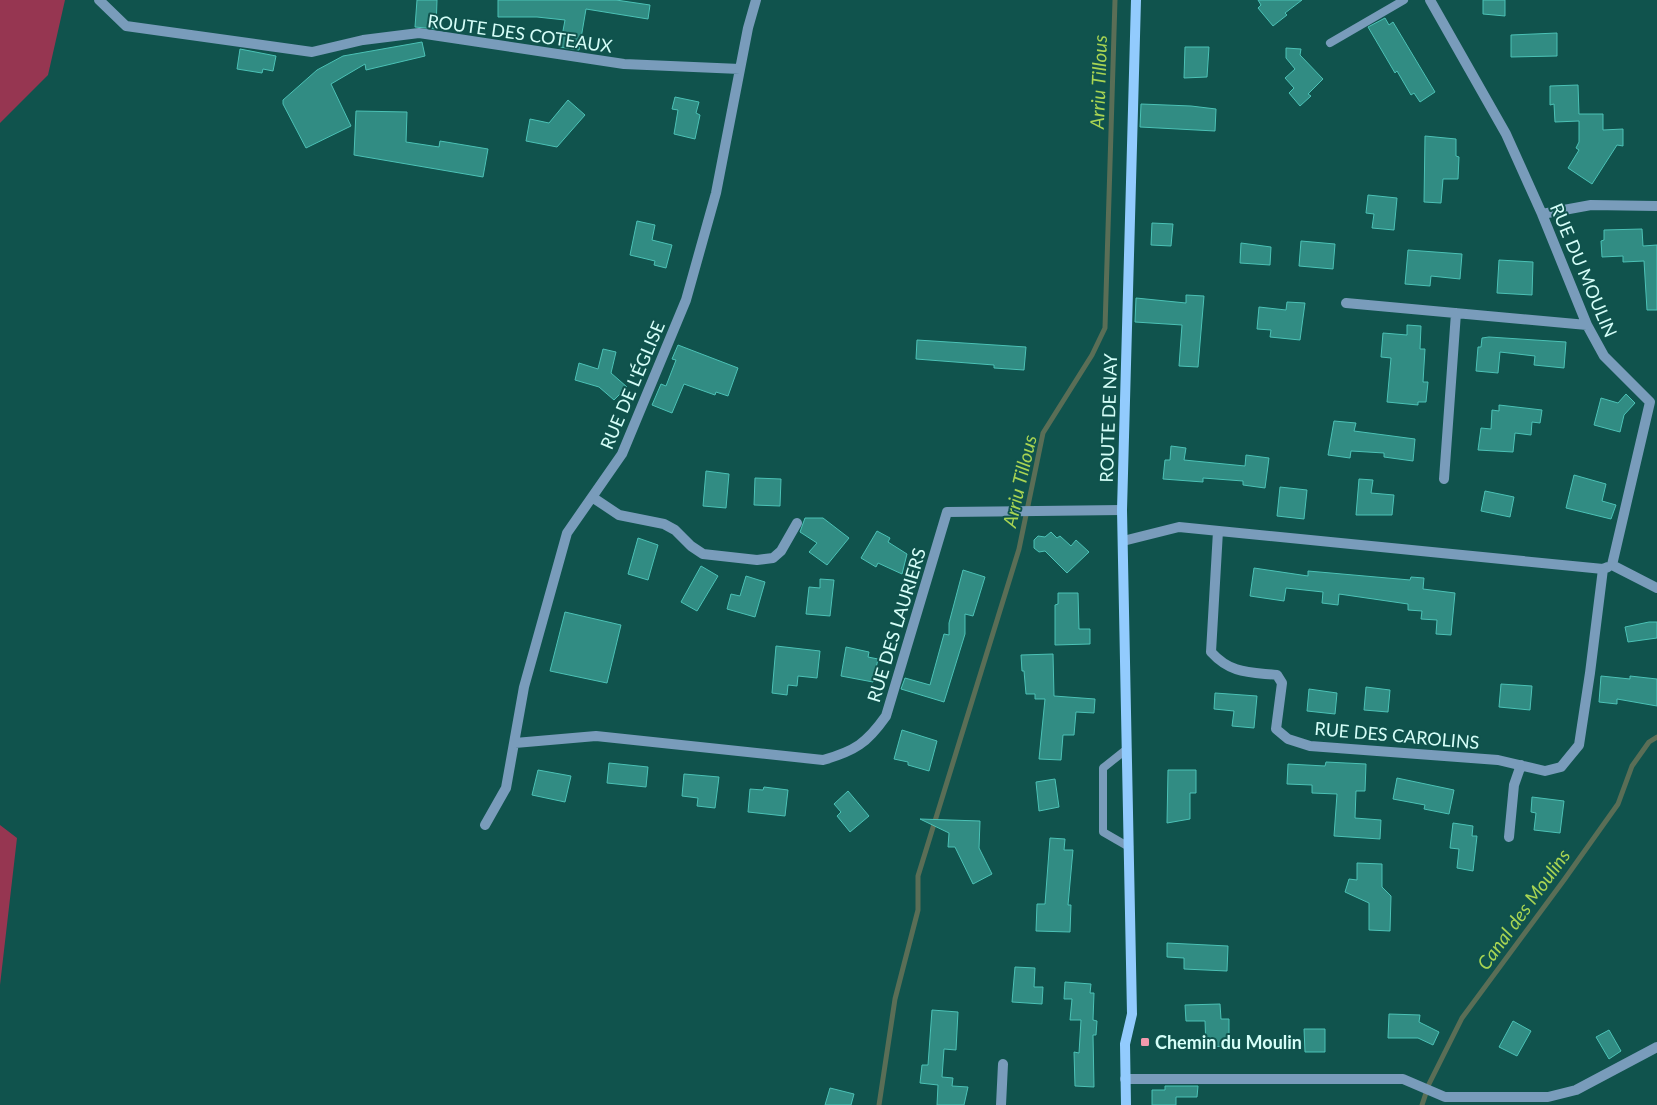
<svg xmlns="http://www.w3.org/2000/svg" width="1657" height="1105" font-family="Lato,sans-serif">
<style>
.green{fill:#963651}
.lines{fill:none;stroke-linecap:round;stroke-linejoin:round}
.stream{stroke:#5a6e56;stroke-width:5}
.building{fill:#318c83;stroke:#4bc2b6}
.service{stroke:#799cbb;stroke-width:8}
.minor{stroke:#799cbb;stroke-width:10}
.secondary{stroke:#92cbfd;stroke-width:10}
.poi-dot{fill:#f29aad;stroke:#10534d;stroke-width:2}
.labels{text-anchor:middle;dominant-baseline:central;stroke-width:4;stroke-linejoin:round;paint-order:stroke}
.street-label{font-size:18px;fill:#d5fef8;stroke:#10534d}
.poi-label{font-size:18px;font-weight:bold;fill:#d5fef8;stroke:#10534d;text-anchor:start}
.water-label{font-size:19px;font-style:italic;fill:#a9d553;stroke:#10534d}
</style>
<rect width="100%" height="100%" fill="#10534d"/>
<path class="green" d="M0 0H65L48 75 0 123Z
M0 825 17 838 0 985Z"/>
<g class="lines">
<path class="stream" d="M879 1105 895 999 918 910V876L1019 549 1043 433 1092 355 1105 328 1115 0
M1422 1105 1429 1084 1462 1018 1564 880 1618 804 1632 766 1649 742 1657 737"/>
</g>
<path class="building" d="M417 0H437L436 29 415 27Z
M498 0H616L650 5 648 19 586 9 579 50 560 47 565 20 537 17H498Z
M1258 0H1302L1285 13 1287 15 1273 26 1258 8 1261 5Z
M1483 0H1505V16L1483 14Z
M1385 18 1389 25 1393 22 1435 92 1420 102 1414 93 1411 95 1397 71 1395 73 1368 27Z
M1557 33V56L1511 57V35Z
M422 42 425 56 366 70 365 64 331 84 351 126 306 148 283 104V100L317 70 343 56Z
M1185 47H1209L1207 77 1184 78Z
M1286 48 1301 49 1300 55 1323 79 1308 94 1311 96 1300 106 1289 93 1294 88 1285 78 1295 69 1286 58Z
M240 49 276 56 273 71 263 69 262 73 237 69Z
M1578 85 1579 114H1603V130L1623 129V146L1617 145 1592 184 1568 168 1579 150 1576 148 1579 142V121L1555 122 1554 104 1550 105V86Z
M675 97 699 102 696 113 700 115 695 139 674 134 678 110 672 109Z
M568 100 585 115 557 147 526 141 530 119 549 123Z
M1141 104 1191 106 1216 109 1215 131 1140 127Z
M356 111 407 112 406 142 439 147 440 141 488 149 483 177 354 155Z
M1425 136 1456 139V156L1459 157 1458 179H1443L1441 203 1424 202Z
M1368 195 1397 198 1394 230 1372 228 1374 214 1366 213Z
M637 221 655 225 652 240 672 245 666 268 654 265 655 261 630 255Z
M1152 223 1173 224 1171 246 1151 245Z
M1642 229 1643 246 1657 245V310H1647L1644 261 1623 262V256L1602 257 1601 241 1604 240V230Z
M1301 241 1335 244 1333 269 1299 266Z
M1241 243 1271 247 1270 265 1240 263Z
M1408 250 1462 254 1460 279 1431 276 1430 286 1405 284Z
M1499 260 1533 262 1532 295 1497 293Z
M1186 295 1204 296 1198 367 1179 366 1182 325 1135 322 1136 298 1186 303Z
M1287 302 1305 303 1300 340 1270 337 1271 330 1257 329 1259 307 1286 310Z
M1407 325 1421 326 1420 349H1425L1423 382H1428L1426 402H1418V405L1387 402 1391 358 1381 357 1383 333 1407 335Z
M1489 337 1566 342 1564 368 1534 365 1535 356 1500 352 1498 373 1476 371 1478 347H1481L1482 338Z
M917 340 1026 347 1024 370 994 368V365L916 359Z
M678 345 738 368 728 396 716 392 715 395 684 384 672 413 652 405 661 384 666 386 676 360 672 359Z
M603 349 616 352 611 373 627 387 614 400 599 387 575 380 579 363 598 369Z
M1626 394 1635 403 1624 415 1620 432 1594 425 1601 398 1618 403Z
M1499 405 1542 410 1540 423 1532 422 1531 435 1515 433 1513 452 1478 450 1481 428 1491 429 1492 410 1499 411Z
M1334 421 1356 423 1354 431 1415 439 1413 461 1384 457V453L1351 451 1350 458 1328 455Z
M1171 446 1186 448 1184 460 1245 466 1246 455 1269 458 1265 488 1243 485V481L1203 478V482L1163 479 1165 460H1170Z
M706 471 729 474 726 508 703 506Z
M1574 475 1606 484 1602 501 1616 505 1611 519 1566 508Z
M755 478 781 479 780 506 754 505Z
M1359 479 1373 480 1371 493 1394 495 1392 515H1356Z
M1280 487 1307 490 1304 519 1277 516Z
M1485 491 1514 497 1510 517 1481 511Z
M805 518H823L849 538 827 565 809 552 817 543 800 532Z
M877 531 890 538 888 542 907 554 902 574 878 563 876 567 861 558Z
M1051 532 1057 538 1060 536 1071 546 1076 540 1089 552 1067 573 1045 551 1039 552 1034 548V540L1038 536 1045 537Z
M638 538 658 545 648 580 628 574Z
M701 566 718 576 697 611 681 602Z
M1254 568 1308 576V571L1410 580 1411 577 1424 578 1423 589 1455 593 1451 635 1436 634 1437 620 1421 619 1422 611 1408 610V604L1339 594 1338 605 1322 603 1323 592 1286 588 1284 601 1250 596Z
M963 570 985 577 973 616 965 614V634L944 702 901 689 905 678 930 685 944 634 949 635V623Z
M746 576 765 582 755 617 727 609 731 594 740 596Z
M820 579 834 580 830 616 806 614 809 587 820 588Z
M1058 593H1078L1079 629H1090V644L1055 645V605L1058 604Z
M565 612 621 625 607 683 550 671Z
M1649 622H1657V638L1628 642 1625 627Z
M776 646 820 651 817 678 798 676 797 686 788 685 787 695 772 693Z
M846 647 869 652 868 657 878 659 873 682 841 676Z
M1053 654 1054 696 1095 699 1094 713 1076 712 1074 735H1063L1061 760 1039 759 1045 699H1035V694H1026L1024 671H1022L1021 655Z
M1601 676 1630 679V676L1657 679V706L1617 699V704L1599 702Z
M1501 684 1532 686 1530 710 1499 707Z
M1366 687 1390 690 1388 712 1364 710Z
M1309 689 1337 693 1335 714 1307 711Z
M1215 693 1257 696 1254 728 1232 726 1234 711 1214 709Z
M902 730 937 741 929 771 908 765V762L894 759Z
M1326 762 1366 764 1365 791H1356L1355 818 1381 820 1380 839 1334 836 1337 794 1312 793V785L1287 784 1288 764 1325 766Z
M609 763 648 767 646 787 607 783Z
M538 770 571 776 565 802 532 795Z
M1168 770H1196V793H1190V819L1167 823Z
M684 774 719 777 715 808 697 806 698 798 682 796Z
M1397 778 1454 790 1449 814 1424 809 1425 805 1393 799Z
M1055 779 1059 807 1039 811 1036 782Z
M764 787 788 790 785 816 748 812 750 789 763 790Z
M848 791 869 816 850 832 837 816 841 812 834 804Z
M1532 797 1564 801 1560 833 1534 830 1536 813 1531 812Z
M920 819 980 821 979 848 992 874 973 884 955 847H948L949 833Z
M1453 823 1473 826 1472 836H1477L1473 871 1457 868 1459 849 1450 848Z
M1050 838 1065 839 1064 850H1073L1068 905H1071L1070 932 1036 931 1037 904H1045Z
M1357 863 1382 864V887L1391 896 1390 931 1369 930V903L1345 892 1349 879 1357 880Z
M1167 943 1228 946 1227 971 1184 969V958L1167 957Z
M1015 967 1035 968 1034 987H1043L1042 1004 1012 1002Z
M1065 982 1091 984 1090 993H1094L1093 1020 1097 1021 1096 1035H1093L1094 1087 1075 1086 1074 1052 1079 1053 1081 1020H1070L1072 999H1064Z
M1220 1004 1221 1019H1229V1046L1206 1047 1205 1021H1186L1185 1005Z
M932 1010 958 1012 956 1050 944 1049 942 1077 953 1078 952 1086 968 1087 964 1105H937L938 1085 920 1083 922 1065H928Z
M1389 1014 1420 1015 1419 1022 1439 1032 1433 1045 1418 1038H1388Z
M1513 1021 1531 1031 1517 1056 1499 1047Z
M1304 1029H1325V1052H1305Z
M1609 1030 1621 1051 1609 1059 1596 1037Z
M1165 1086H1198L1197 1097H1176V1105H1152V1090H1165Z
M830 1088 854 1094 851 1105H825Z"/>
<g class="lines">
<path class="service" d="M1330 43 1404 0
M1127 749 1103 768V832L1129 847"/>
<path class="minor" d="M99 0 126 26 312 52 363 40 419 33 624 64 740 69
M1430 0 1506 134 1542 214 1587 325 1604 356 1650 402 1612 565 1657 588
M1542 214 1591 205 1657 206
M1346 303 1587 325
M1444 479 1456 313
M592 497 619 515 664 524 675 530 691 546 703 554 757 560 773 558 781 551 797 523
M1218 531 1211 652C1231 674 1249 672 1277 675L1282 683 1276 729 1288 739 1310 746 1498 760 1545 771 1561 767 1579 745 1590 673 1603 569
M1123 541 1179 527 1603 569 1608 567
M515 743 596 736 823 760C855 751 867 743 886 716L947 512 1122 510
M485 825 506 788 524 687 567 533 622 454 686 300 716 193 748 28 756 0
M1509 837 1514 785 1521 765
M1125 1079H1403L1445 1097H1548L1576 1090 1657 1047
M1001 1105 1003 1064"/>
<path class="secondary" d="M1126 1105 1125 1044 1132 1014 1122 510 1136 0"/>
</g>
<rect class="poi-dot" x="1140" y="1037" width="10" height="10" rx="2.5"/>
<g class="labels">
<g class="street-label">
<text transform="translate(520 33) rotate(8)">ROUTE DES COTEAUX</text>
<text transform="translate(1584 270) rotate(67)">RUE DU MOULIN</text>
<text transform="translate(632 385) rotate(-67)">RUE DE L'ÉGLISE</text>
<text transform="translate(1108 418) rotate(-88)">ROUTE DE NAY</text>
<text transform="translate(896 625) rotate(-73)">RUE DES LAURIERS</text>
<text transform="translate(1397 735) rotate(5)">RUE DES CAROLINS</text>
</g>
<g class="poi-label">
<text x="1155" y="1042">Chemin du Moulin</text>
</g>
<g class="water-label">
<text transform="translate(1098 82) rotate(-88)">Arriu Tillous</text>
<text transform="translate(1019 481) rotate(-77)">Arriu Tillous</text>
<text transform="translate(1523 909) rotate(-54)">Canal des Moulins</text>
</g>
</g>
</svg>
